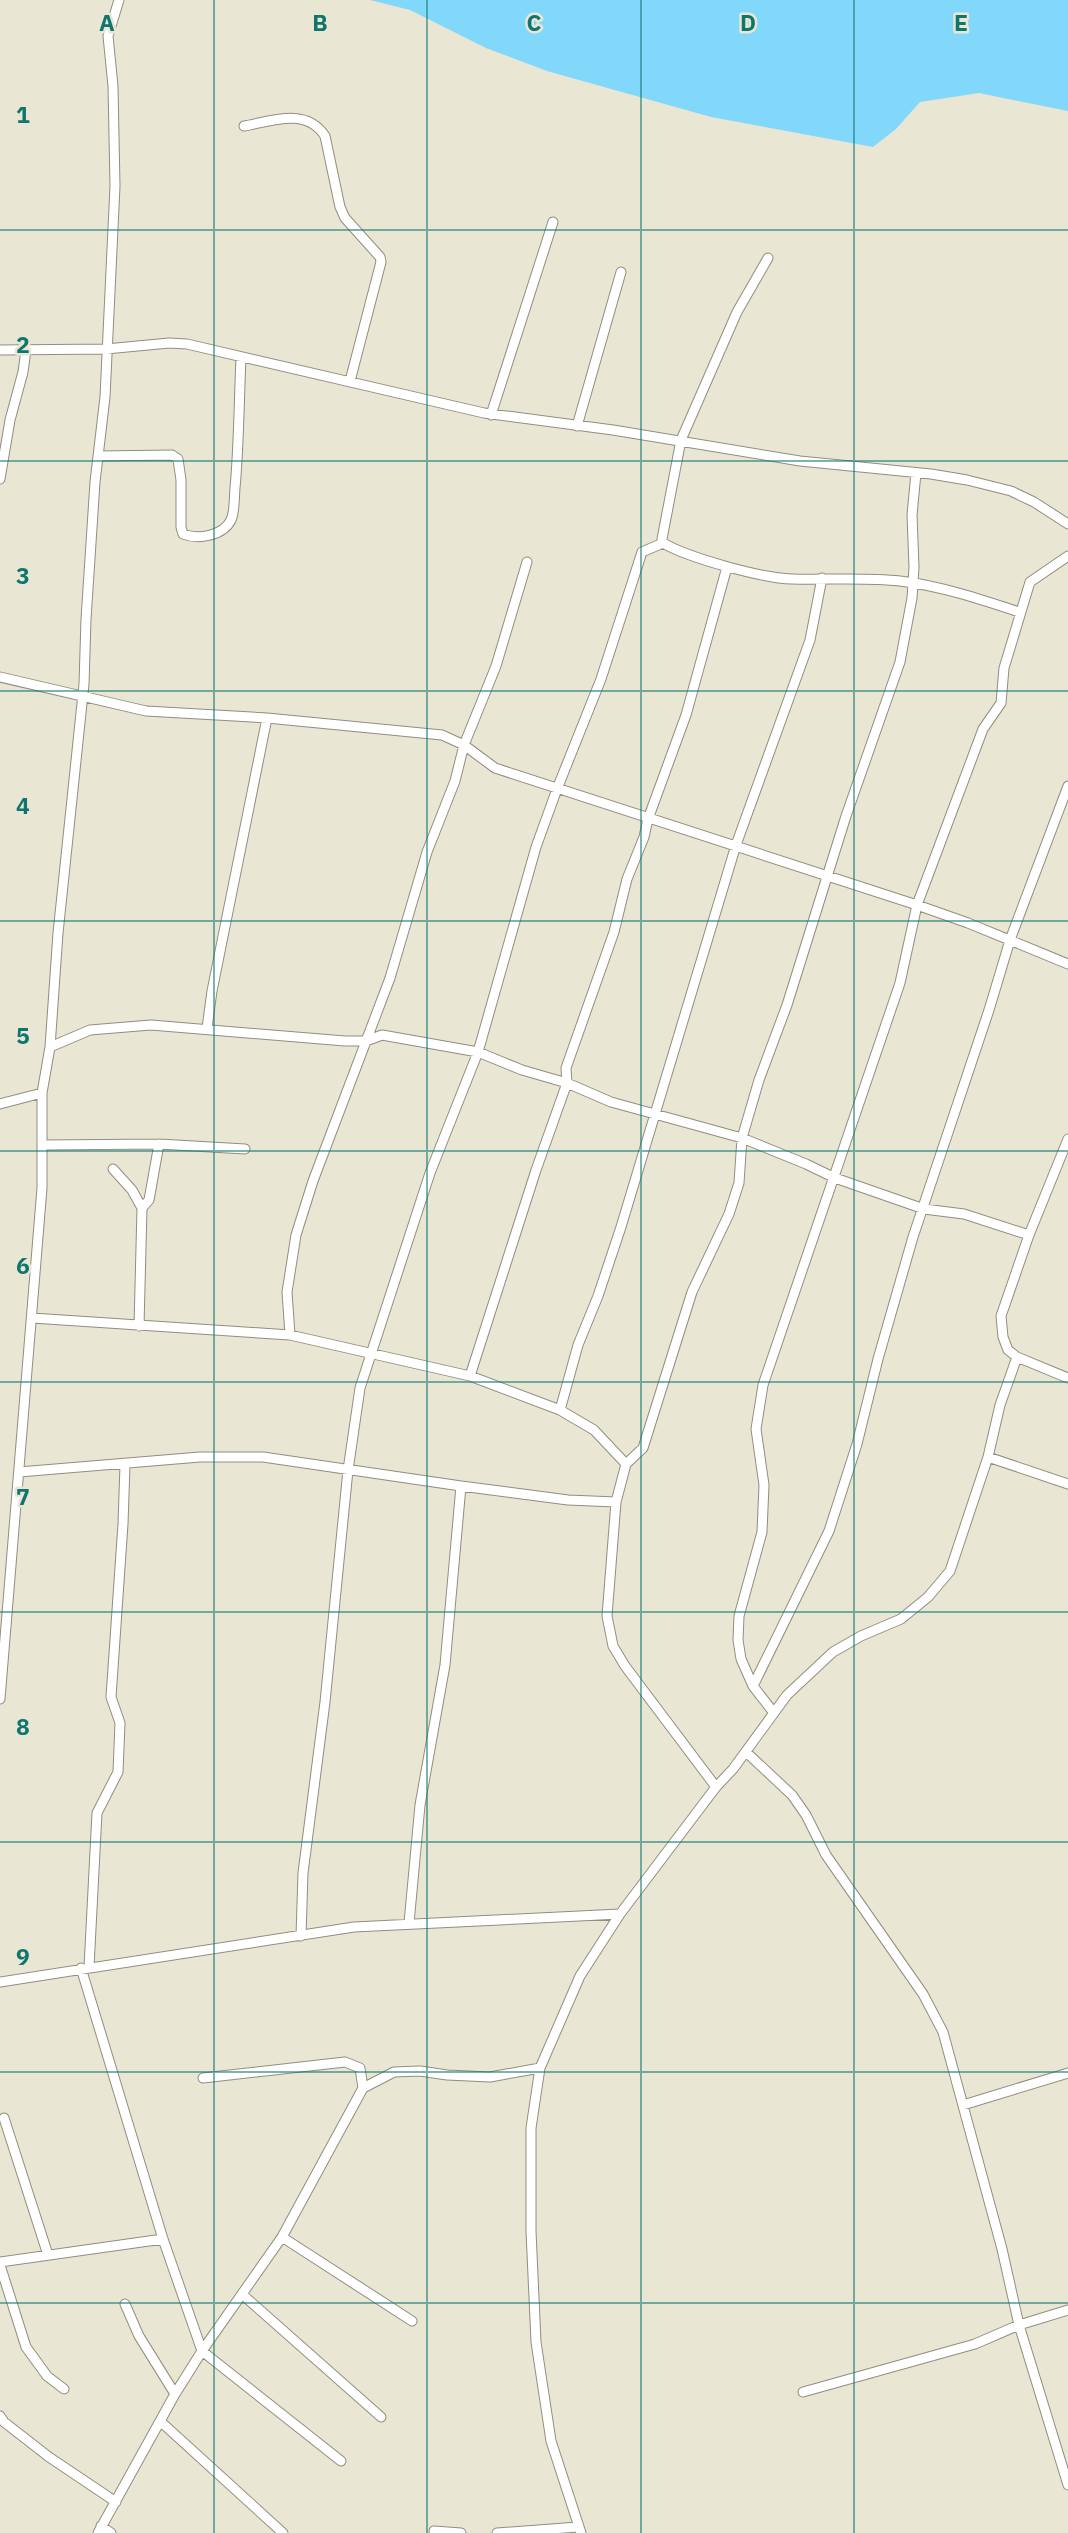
<svg xmlns="http://www.w3.org/2000/svg" width="1068" height="2533" font-family="'IBM Plex Sans',sans-serif">
<style>
.water{fill:#81d8fb}
.lines{fill:none;stroke-linecap:round;stroke-linejoin:round}
.street-casing{stroke:#918e7e;stroke-width:11}
.street{stroke:#fff;stroke-width:9}
.grid{fill:none;stroke:#0f766e;stroke-width:2;stroke-opacity:0.55}
.grid-label{font-size:23px;text-anchor:middle;font-weight:bold;fill:#0f766e;stroke:#e9e6d4;stroke-width:5;stroke-linejoin:round;paint-order:stroke}
</style>
<rect width="100%" height="100%" fill="#e9e6d4"/>
<path class="water" d="M370 0H1068V111L979 93 920 102 896 129 873 147 711 117 547 71 486 48 410 10Z"/>
<g class="lines">
<g class="street-casing">
<path id="street" d="M244 126C272 121 306 107 325 136L340 207 345 218 380 257 381 262 350 381
M768 258 737 312 681 440 662 539 663 543C689 558 761 578 792 579 828 580 864 577 900 581 941 586 980 599 1019 612
M0 350 106 349 169 343 187 344 484 413 613 430 800 461 931 474 967 480 1011 491 1034 502 1068 524
M491 415 553 222
M577 426 621 272
M98 456 172 455 178 459 181 480V527L183 534C198 540 223 536 231 520 235 511 234 498 235 488 239 445 239 401 241 357
M0 479 10 420 23 372 26 350
M0 677 146 711 267 718 442 735 464 745 495 768 917 905 968 923 1068 964
M207 1028 212 991 267 718
M50 1047 90 1030 151 1025 345 1041H366L382 1035 478 1052 522 1070 567 1083 611 1102 742 1138 806 1164 835 1178 924 1209 964 1214 1029 1235
M0 1104 42 1093
M1068 1139 1029 1235 1001 1316 1003 1337 1008 1350 1017 1357 1068 1378
M43 1145 159 1144 245 1149
M113 1169 132 1190 142 1208 139 1326
M142 1208 149 1200 159 1144
M32 1318 290 1335 470 1376 560 1410 594 1430 626 1464
M290 1335 287 1292 296 1235 313 1181 390 978 427 852 455 781 464 745 496 666 527 562
M470 1376 536 1170 567 1083 566 1068 614 932 627 879 644 837 648 819 686 715 727 567
M560 1410 578 1345 598 1296 621 1227 736 845 810 640 822 578
M988 1457 1068 1484
M19 1472 200 1457H263L461 1486 568 1500 616 1502
M753 1686 829 1531 857 1444 878 1359 913 1237 989 1010 1010 940 1068 786
M0 1699 42 1188V1093L50 1047 58 933 84 684 86 619 95 482 105 397 115 186 113 86 108 36 119 0
M774 1713 753 1686 741 1659 738 1640 739 1616 762 1532 764 1485 756 1429 763 1385 900 983 917 905 983 729 1001 703 1004 668 1030 582 1068 556
M746 1752 792 1795 806 1815 826 1855 923 1994 943 2032 1002 2249 1019 2325 1068 2485
M716 1787 625 1666 613 1646 607 1616 616 1502 626 1464 643 1448 692 1292 729 1214 739 1183 742 1138 759 1080 787 1005 846 816 900 662 912 598 914 567 912 515 916 473
M409 1923 420 1805 445 1665 461 1486
M301 1936 303 1873 325 1702 348 1470 360 1388 430 1173 478 1052 536 847 557 789 601 679 642 552 663 543
M89 1967 97 1813 118 1772 120 1723 111 1697 123 1524 125 1465
M81 1968 163 2239 202 2351 341 2461
M0 1982 354 1927 620 1914
M203 2078 345 2062 360 2068 363 2088 394 2072 420 2071 447 2075 490 2077 540 2068
M963 2105 1068 2073
M4 2118 48 2255
M282 2237 412 2321
M0 2262 163 2239
M0 2265 26 2347 47 2376 64 2389
M243 2295 381 2417
M125 2304 139 2336 175 2394
M803 2392 975 2344 1019 2325 1068 2310
M0 2416 4 2422 49 2457 116 2502
M160 2421 283 2533
M101 2526 111 2533
M434 2531 461 2533
M98 2533 175 2394 202 2351 282 2237 363 2088
M497 2533 578 2527
M581 2533 551 2441 536 2342 531 2231V2128L540 2068 580 1976 620 1914 716 1787 733 1769 787 1695 833 1652 861 1636 901 1619 928 1597 950 1571 988 1457 1000 1405 1017 1357"/>
</g>
<use href="#street" class="street"/>
</g>
<path class="grid" d="M214 0V2533M427 0V2533M641 0V2533M854 0V2533M0 230H1068M0 461H1068M0 691H1068M0 921H1068M0 1151H1068M0 1382H1068M0 1612H1068M0 1842H1068M0 2072H1068M0 2303H1068"/>
<g class="grid-label">
<text x="107" y="31">A</text>
<text x="320" y="31">B</text>
<text x="534" y="31">C</text>
<text x="748" y="31">D</text>
<text x="961" y="31">E</text>
<text x="23" y="123">1</text>
<text x="23" y="353">2</text>
<text x="23" y="584">3</text>
<text x="23" y="814">4</text>
<text x="23" y="1044">5</text>
<text x="23" y="1274">6</text>
<text x="23" y="1505">7</text>
<text x="23" y="1735">8</text>
<text x="23" y="1965">9</text>
</g>
</svg>
